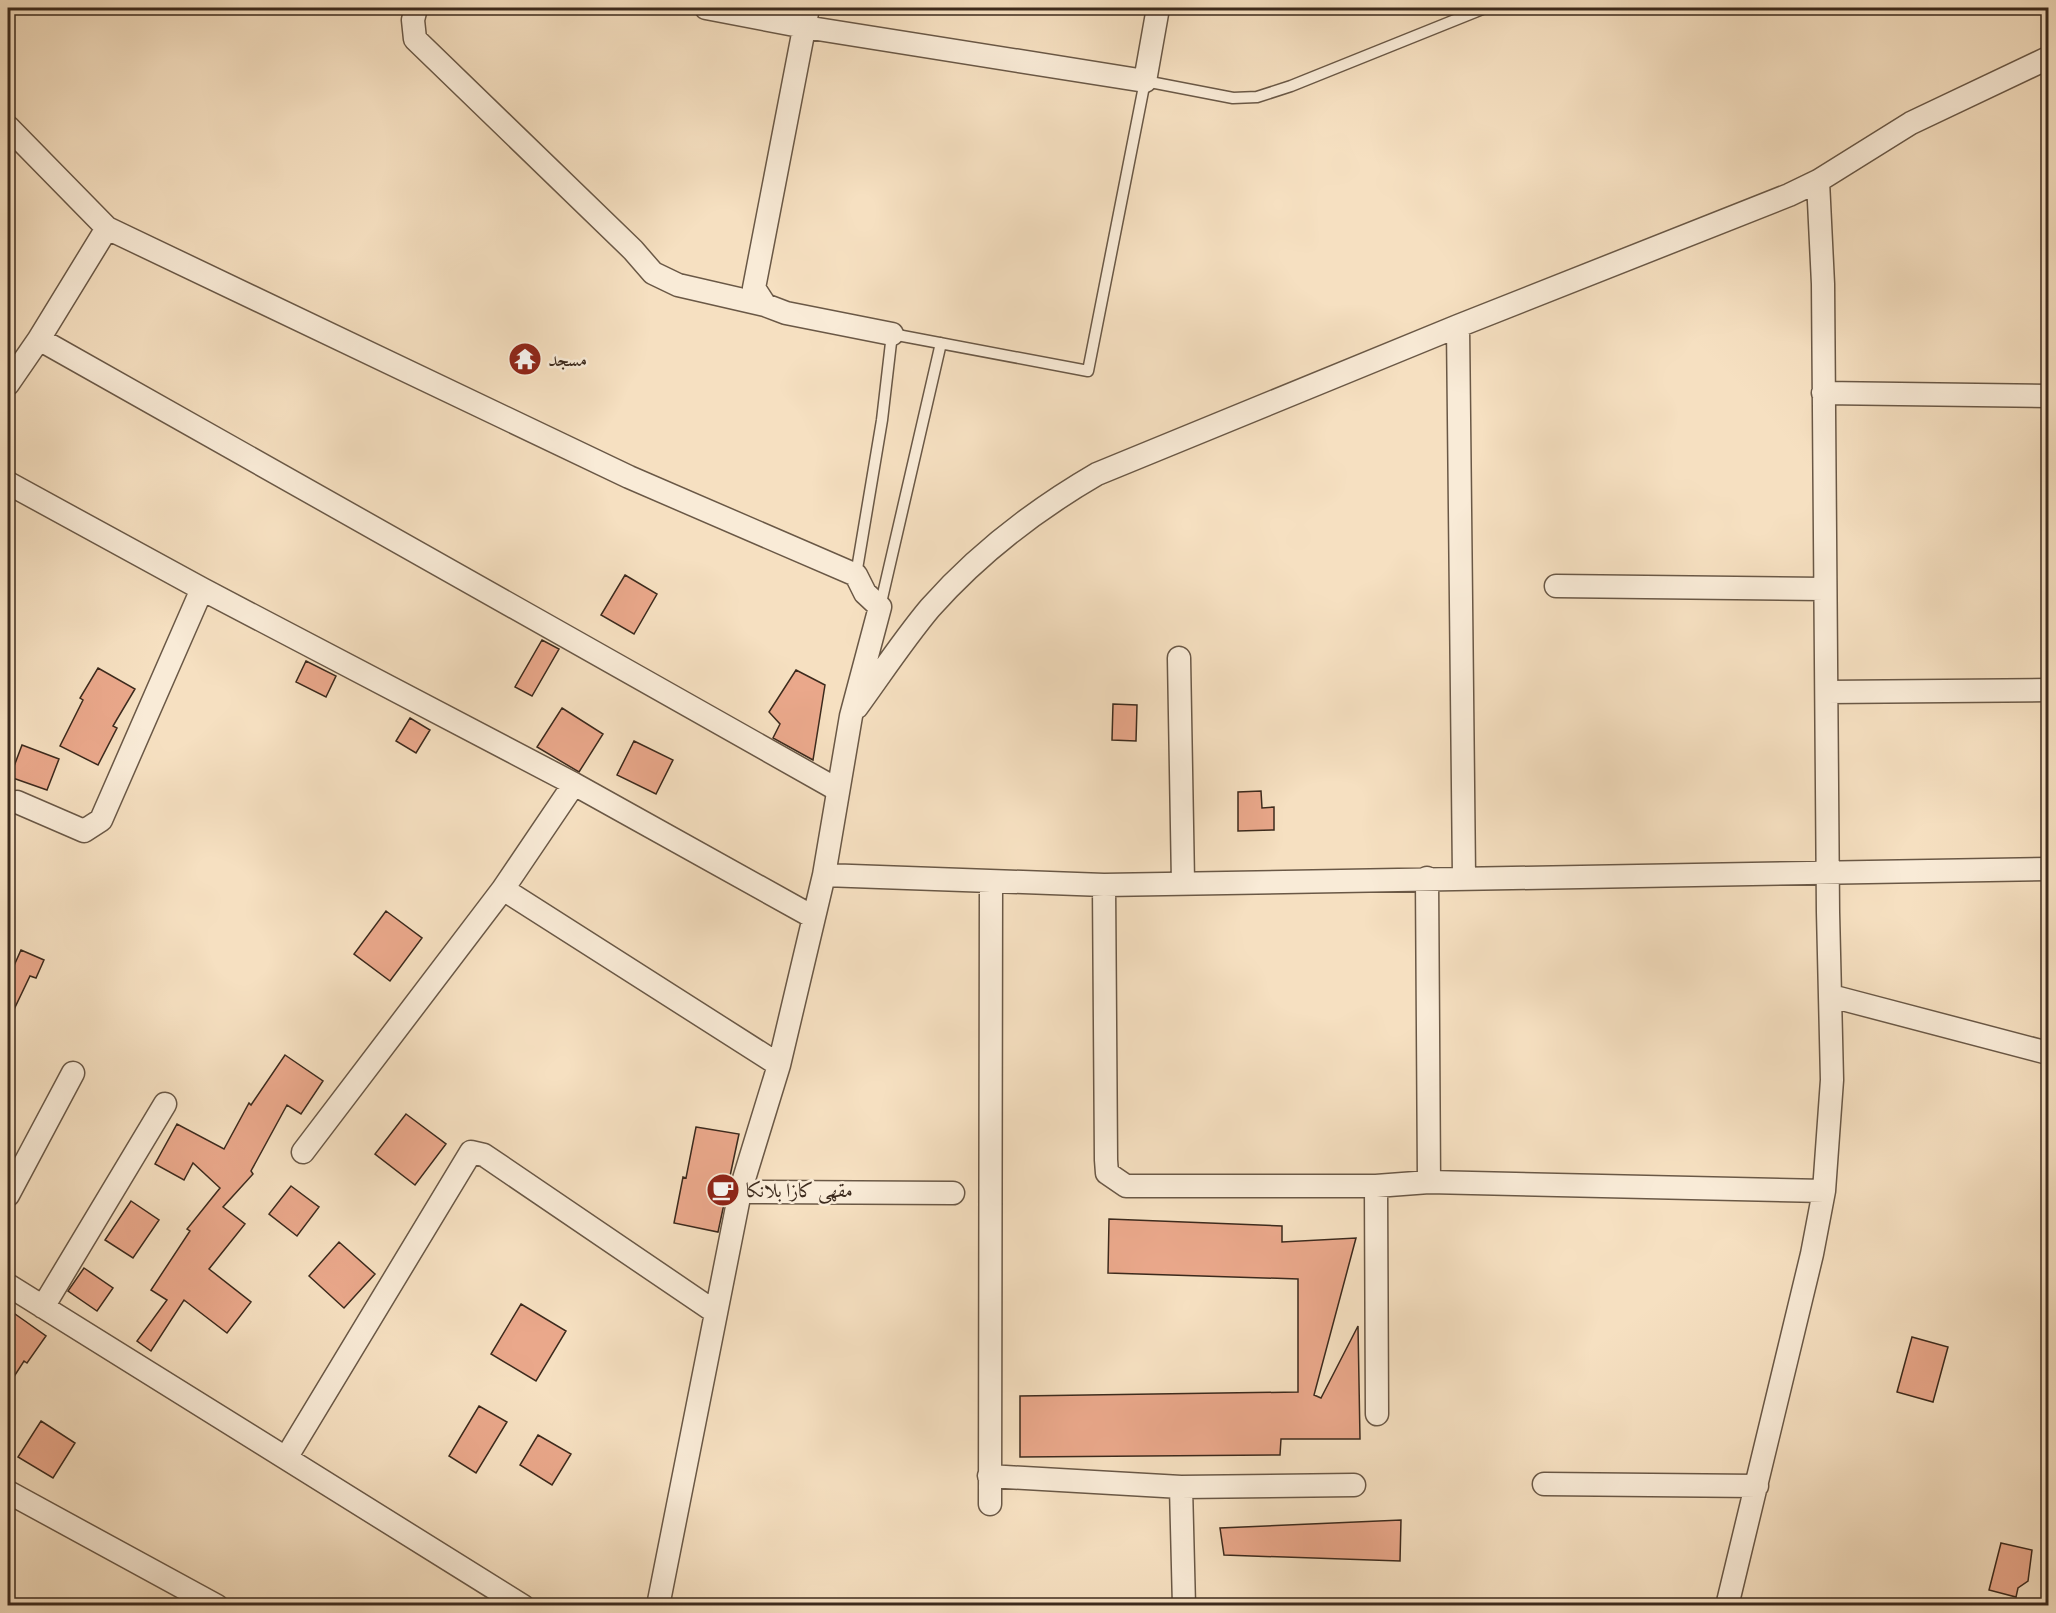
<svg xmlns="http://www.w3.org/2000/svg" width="2056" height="1613" font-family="'IM FELL Double Pica',Amiri,serif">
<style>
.building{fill:#eaa88b;stroke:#3c2a1d;stroke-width:1.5}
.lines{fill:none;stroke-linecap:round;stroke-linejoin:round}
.service-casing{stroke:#6a5846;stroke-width:13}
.minor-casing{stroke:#6a5846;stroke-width:25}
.service{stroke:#f9ebd7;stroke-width:10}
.minor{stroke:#f9ebd7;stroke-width:22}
.labels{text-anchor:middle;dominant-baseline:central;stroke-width:5;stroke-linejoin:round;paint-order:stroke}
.poi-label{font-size:20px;fill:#3c2a1d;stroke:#f9ebd7;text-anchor:start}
</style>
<rect width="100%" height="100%" fill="#f6e0c1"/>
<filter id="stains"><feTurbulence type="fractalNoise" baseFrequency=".00333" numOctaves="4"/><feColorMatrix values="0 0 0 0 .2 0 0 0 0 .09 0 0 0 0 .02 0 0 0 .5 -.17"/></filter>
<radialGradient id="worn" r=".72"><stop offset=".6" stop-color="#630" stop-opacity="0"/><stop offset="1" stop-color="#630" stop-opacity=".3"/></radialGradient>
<path class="building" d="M625 575 657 594 634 634 601 615Z
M542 640 559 649 532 696 515 687Z
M306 661 336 676 326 697 296 682Z
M98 668 135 689 113 726 117 728 98 765 60 746 83 700 80 698Z
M796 670 825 685 813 760 773 738 780 724 769 712Z
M1113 704 1137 705 1136 741 1112 740Z
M562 708 603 734 579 772 537 747Z
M410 718 430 730 416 753 396 741Z
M634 741 673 760 656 794 617 775Z
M22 745 59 759 47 790 10 777Z
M1261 791 1262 808 1274 807V830L1238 831V792Z
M386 911 422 938 390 981 354 954Z
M21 950 44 960 36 978 30 976 8 1022V979Z
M285 1055 323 1081 301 1114 287 1105 251 1171 253 1174 223 1207 245 1224 209 1269 251 1302 227 1333 184 1300 151 1351 137 1341 167 1300 151 1290 190 1231 187 1229 220 1188 193 1163 184 1180 155 1164 177 1124 224 1149 249 1103 251 1105Z
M406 1114 446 1144 415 1185 375 1154Z
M696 1127 739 1134 718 1232 674 1223 683 1177 686 1178Z
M291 1186 319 1207 297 1236 269 1214Z
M131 1201 159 1220 133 1258 105 1240Z
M1109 1219 1282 1226V1242L1356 1238 1314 1395 1321 1398 1358 1326 1360 1439H1281L1280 1455 1020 1457V1396L1298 1392V1279L1108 1273Z
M339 1242 375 1274 344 1308 309 1276Z
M84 1268 113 1288 97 1311 68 1291Z
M521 1304 566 1331 536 1381 491 1354Z
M8 1309 46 1336 27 1363 24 1361 8 1386Z
M1912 1337 1948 1347 1933 1402 1897 1392Z
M479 1406 507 1422 476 1473 449 1456Z
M41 1421 75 1443 53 1478 18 1457Z
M538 1435 571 1454 552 1485 520 1465Z
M1401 1520 1400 1561 1224 1555 1220 1528Z
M2001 1543 2032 1550 2028 1581 2018 1588 2016 1597 1989 1590Z"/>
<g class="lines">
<g class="service-casing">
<path id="service" d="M856 575 882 420 892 334 1088 371 1145 81 1233 98 1257 97 1291 86 1485 8
M880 607 941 343"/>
</g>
<g class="minor-casing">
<path id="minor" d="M416 8 413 20 415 39 633 250 653 273 678 285 765 305
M706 8 805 27 1145 81 1158 8
M808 8 754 288 765 305 786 313 892 334
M8 127 107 228 629 477 856 575 865 593 880 607 851 716 824 875 779 1065 740 1192 658 1606
M107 228 39 339 838 790
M1458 326 1464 877
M8 384 39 339
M1823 393 2048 396
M8 483 202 589 574 784 813 917
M1556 586 1824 589
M1179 658 1183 882
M1827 692 2048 690
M857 707C881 674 904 639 930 608 978 554 1035 510 1097 474L1458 326 1789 195 1818 181 1911 123 2048 58
M17 802 84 831 101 820 202 589
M824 875 1104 885 2048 869
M1427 878 1429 1182
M1104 885 1106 1160 1107 1173 1126 1186H1376L1429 1182 1824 1191
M503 889 779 1065
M1831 996 2048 1053
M303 1152 503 889 574 784
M1376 1186 1377 1414
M740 1192 953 1193
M8 1195 73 1073
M8 1285 523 1606
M43 1307 165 1104
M286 1458 471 1152 484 1155 715 1312
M989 1476 1181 1487 1354 1485
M1544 1484 1757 1486
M1181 1487 1184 1606
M8 1492 217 1606
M990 1504 991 882
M1727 1606 1812 1254 1824 1191 1832 1080 1828 912 1823 284 1818 181"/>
</g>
<use href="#service" class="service"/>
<use href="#minor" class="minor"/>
</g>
<defs>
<g id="temple-disc" transform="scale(1.725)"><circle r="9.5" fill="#8f2418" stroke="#f9ebd7"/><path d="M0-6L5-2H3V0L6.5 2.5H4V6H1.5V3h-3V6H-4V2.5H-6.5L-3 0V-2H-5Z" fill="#fff"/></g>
<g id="cafe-disc" transform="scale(1.725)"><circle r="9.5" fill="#8f2418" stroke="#f9ebd7"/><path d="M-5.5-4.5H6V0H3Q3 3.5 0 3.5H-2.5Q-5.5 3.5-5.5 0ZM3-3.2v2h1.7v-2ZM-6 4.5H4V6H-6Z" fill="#fff"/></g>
</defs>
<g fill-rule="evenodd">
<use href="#temple-disc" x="525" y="359"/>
<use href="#cafe-disc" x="723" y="1190"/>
</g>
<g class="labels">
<g class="poi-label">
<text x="548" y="359">مسجد</text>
<text x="746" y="1190">مقهى كازا بلانكا</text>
</g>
</g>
<rect width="2056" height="1613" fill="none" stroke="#f6e0c1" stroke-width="30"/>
<rect x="9" y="9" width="2038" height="1595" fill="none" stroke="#3c2a1d" stroke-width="3"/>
<rect x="15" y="15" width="2026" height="1583" fill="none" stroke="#3c2a1d" stroke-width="1.5"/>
<rect width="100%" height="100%" filter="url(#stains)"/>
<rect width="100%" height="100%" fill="url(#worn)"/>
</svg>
